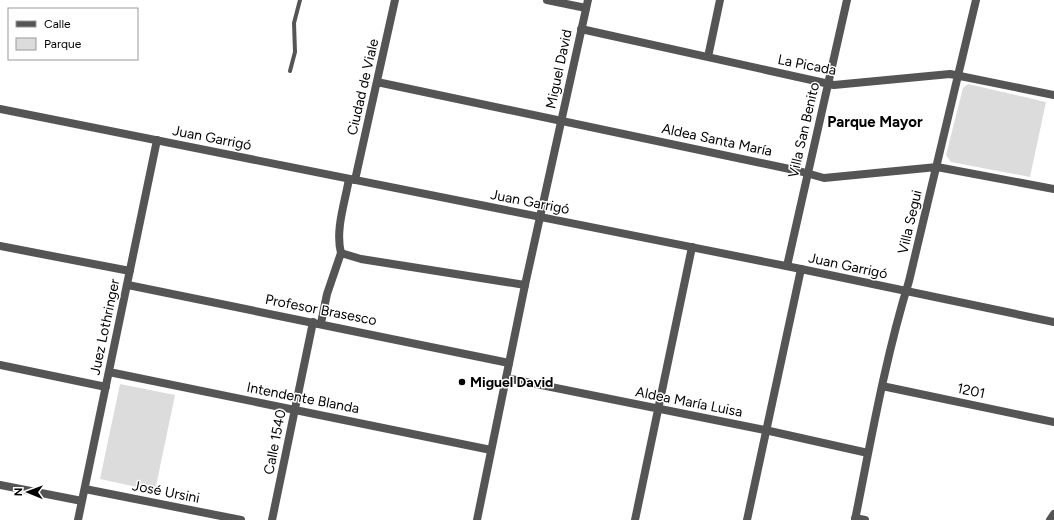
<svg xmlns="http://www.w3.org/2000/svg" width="1054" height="520" font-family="Figtree,sans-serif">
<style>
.green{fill:#dcdcdc}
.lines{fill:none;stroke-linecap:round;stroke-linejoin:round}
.service{stroke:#555;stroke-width:4}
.minor{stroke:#555;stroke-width:8}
.tertiary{stroke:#555;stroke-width:8}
.poi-dot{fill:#000;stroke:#fff;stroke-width:1.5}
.labels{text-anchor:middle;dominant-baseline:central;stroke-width:3;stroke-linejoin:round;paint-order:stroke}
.street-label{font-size:14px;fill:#000;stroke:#fff}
.poi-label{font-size:14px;font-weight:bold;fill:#000;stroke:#fff;text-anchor:start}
.neighbourhood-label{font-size:15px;font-weight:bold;fill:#000;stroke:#fff}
</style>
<rect width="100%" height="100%" fill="#fff"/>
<path class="green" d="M968 84 1046 102 1030 177 951 162 946 155 963 88Z
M120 384 175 395 155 491 100 479Z"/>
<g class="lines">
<path class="service" d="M290 71 295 52 294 23 300 0"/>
<path class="minor" d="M547 0 586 8
M581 29 834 85 950 74 1054 95
M708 57 720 0
M377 82 799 171 824 178 937 167 1054 189
M349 179C345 202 335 230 341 253L361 259 525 285
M355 180 395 0
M0 246 130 271
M787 266 847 0
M128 285 509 363
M321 323 327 294 341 253
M0 365 106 387
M109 372 491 450
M506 378 765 430 868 453
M882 386 1054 422
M0 485 82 501
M85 489 241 520
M855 518 865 520
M78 520 157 140
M272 520 313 322
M635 520 692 247
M747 520 801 269
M855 520C871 440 885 359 909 281L976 0
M1050 520 1054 514"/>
<path class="tertiary" d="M0 109 801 269 1054 322
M477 520 525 285 588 0"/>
</g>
<circle class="poi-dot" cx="462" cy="382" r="4"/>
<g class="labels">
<g class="street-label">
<text transform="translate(807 65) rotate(11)">La Picada</text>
<text transform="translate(559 69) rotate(-78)">Miguel David</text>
<text transform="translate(363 87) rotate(-77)">Ciudad de Viale</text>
<text transform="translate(804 130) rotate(-77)">Villa San Benito</text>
<text transform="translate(212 138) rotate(11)">Juan Garrigó</text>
<text transform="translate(717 140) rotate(12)">Aldea Santa María</text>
<text transform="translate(530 202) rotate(11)">Juan Garrigó</text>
<text transform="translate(910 222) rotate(-77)">Villa Segui</text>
<text transform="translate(848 266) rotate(12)">Juan Garrigó</text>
<text transform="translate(321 310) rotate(11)">Profesor Brasesco</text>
<text transform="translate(105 327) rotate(-78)">Juez Lothringer</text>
<text transform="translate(971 391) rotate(12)">1201</text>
<text transform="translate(303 398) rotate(11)">Intendente Blanda</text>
<text transform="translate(689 402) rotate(11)">Aldea María Luisa</text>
<text transform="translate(275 442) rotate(-79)">Calle 1540</text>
<text transform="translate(166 492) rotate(11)">José Ursini</text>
</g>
<g class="poi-label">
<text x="470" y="382">Miguel David</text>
</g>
<g class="neighbourhood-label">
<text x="875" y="122">Parque Mayor</text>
</g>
</g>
<rect x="8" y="8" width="130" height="52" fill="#ffffff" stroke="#999999"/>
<rect x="16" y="21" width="20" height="6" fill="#555555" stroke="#999999"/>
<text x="44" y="28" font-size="12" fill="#000000">Calle</text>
<rect x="16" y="38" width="20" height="12" fill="#dcdcdc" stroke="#999999"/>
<text x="44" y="48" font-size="12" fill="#000000">Parque</text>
<g transform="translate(28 492) rotate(271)" stroke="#ffffff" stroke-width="3" paint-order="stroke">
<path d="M0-3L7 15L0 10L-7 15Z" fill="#000000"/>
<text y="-6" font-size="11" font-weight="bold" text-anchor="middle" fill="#000000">N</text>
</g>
</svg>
